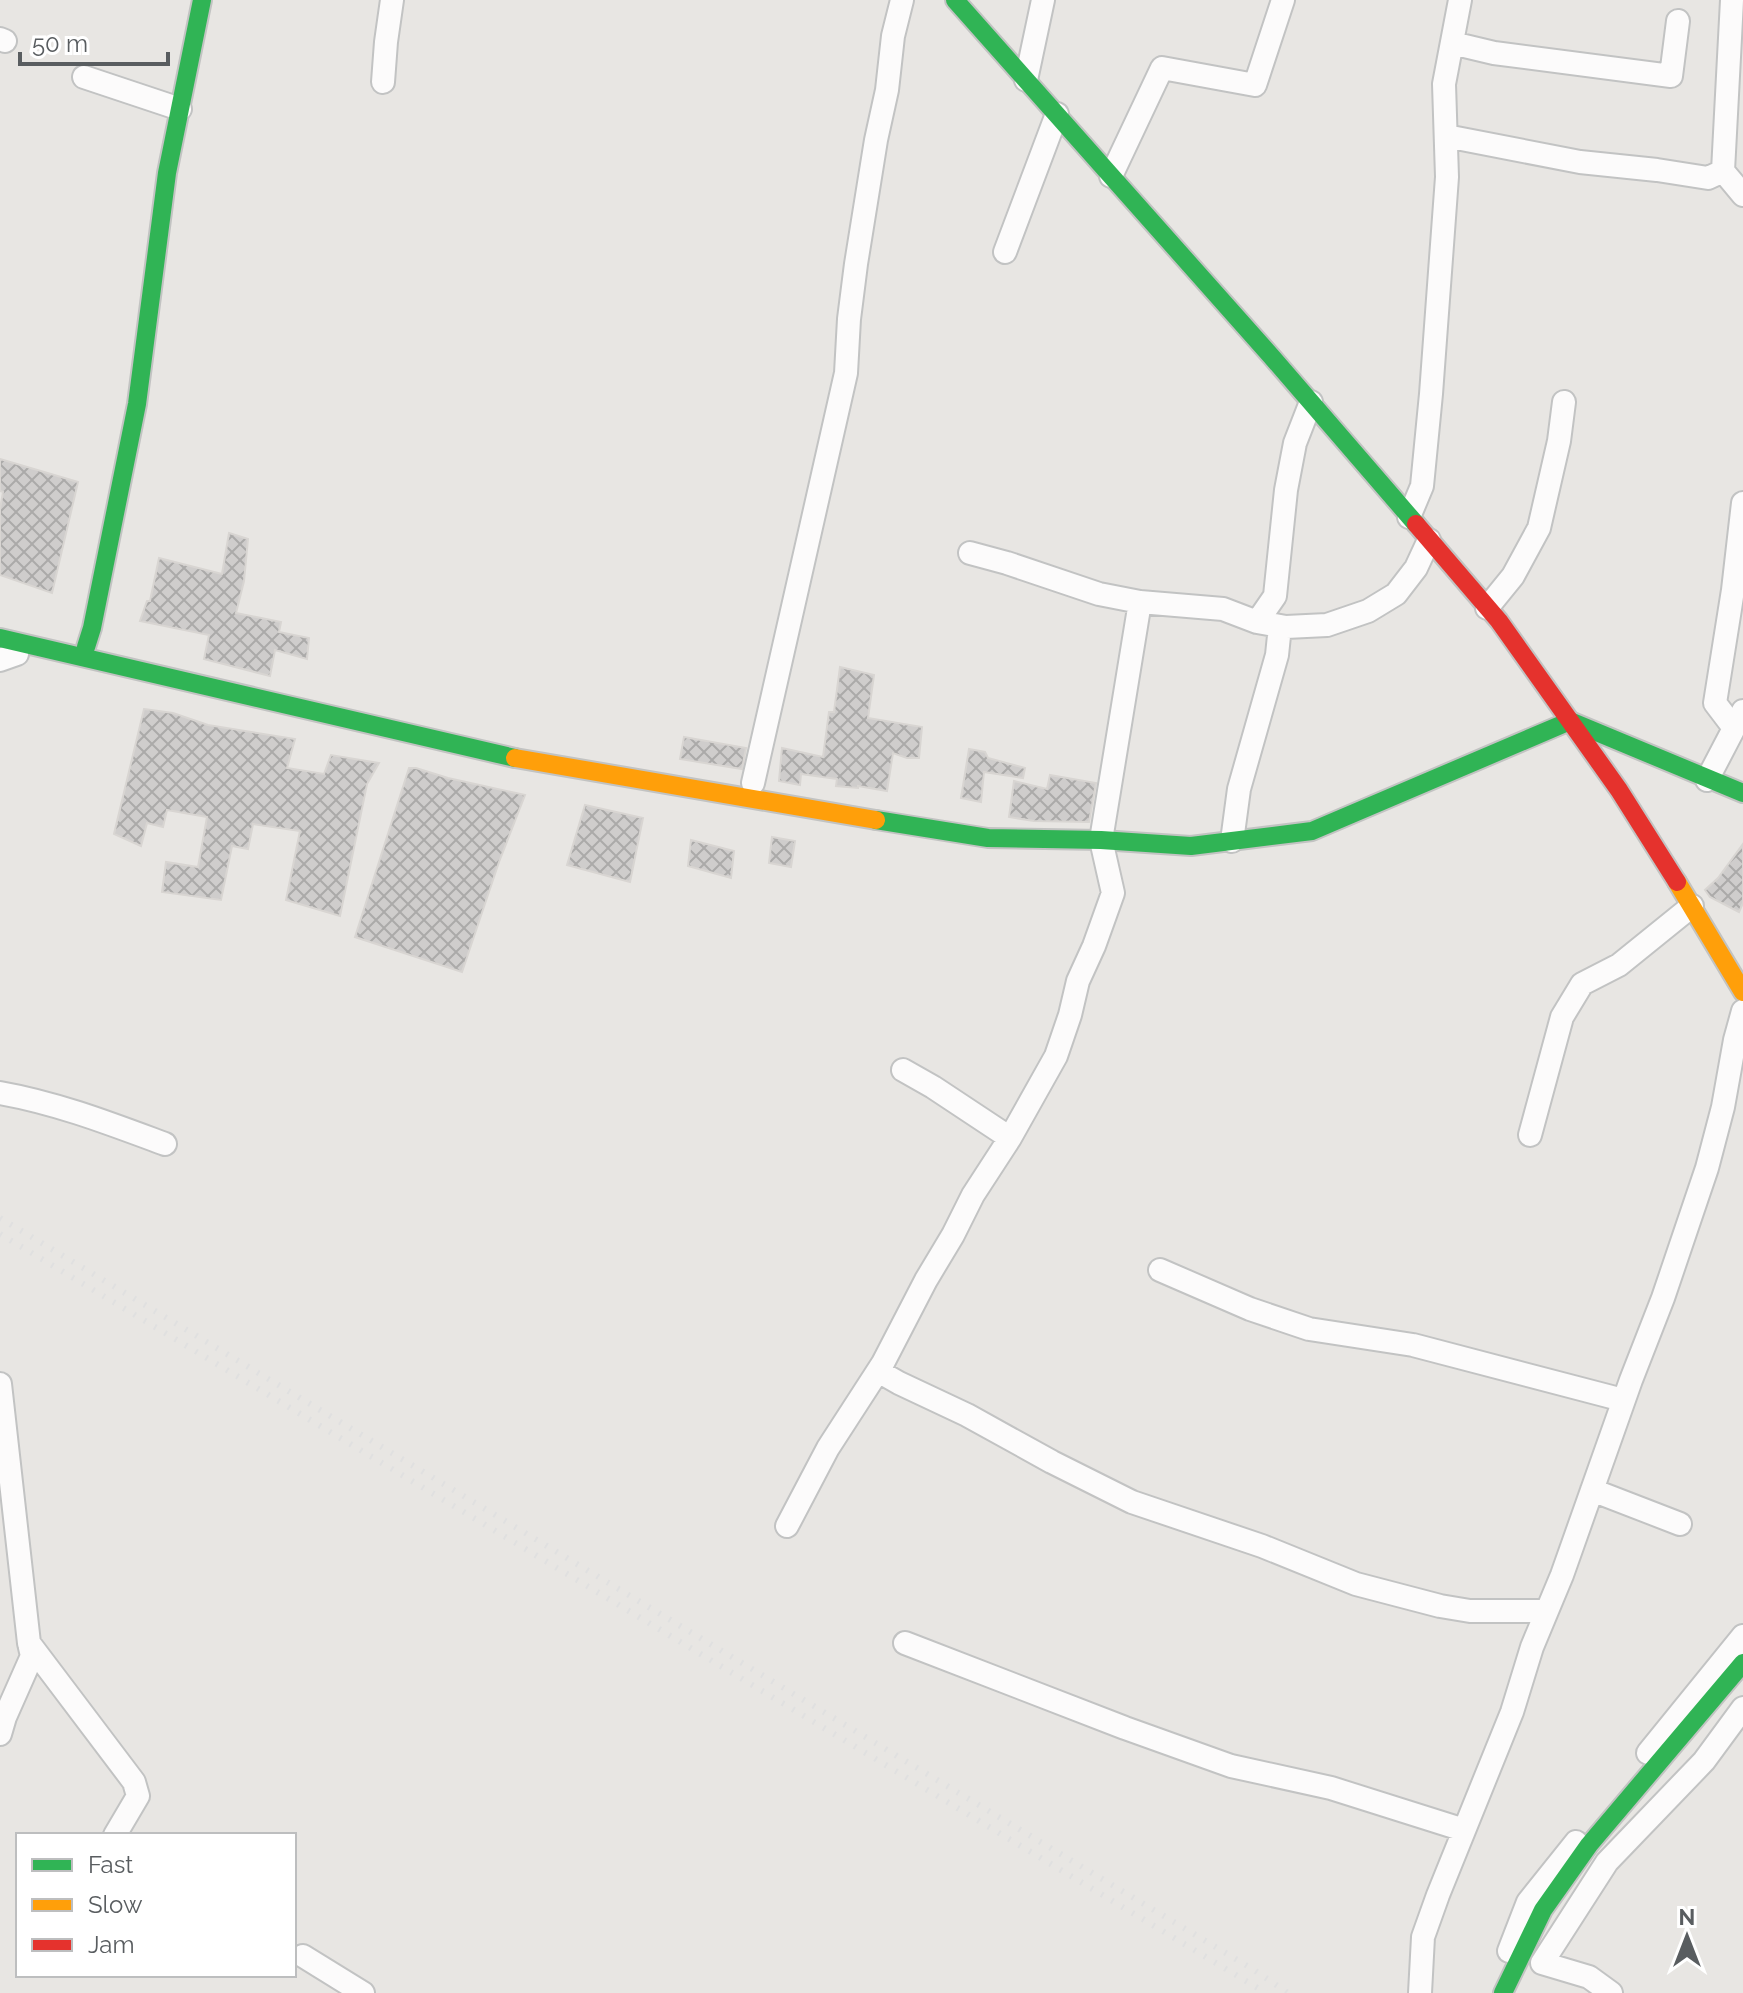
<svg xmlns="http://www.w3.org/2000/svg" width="1743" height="1993" font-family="Raleway,sans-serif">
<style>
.building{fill:url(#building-cross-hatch);stroke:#d8d5d2;stroke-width:2}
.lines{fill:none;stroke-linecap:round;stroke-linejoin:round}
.street-casing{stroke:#c2c3c3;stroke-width:26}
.fast-casing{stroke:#c2c3c2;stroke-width:22}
.slow-casing{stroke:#c2c3c2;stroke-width:22}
.jam-casing{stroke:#c2c3c2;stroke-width:22}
.street{stroke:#fcfbfb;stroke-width:22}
.fast{stroke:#30b455;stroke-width:18}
.slow{stroke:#ff9f0a;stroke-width:18}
.jam{stroke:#e5322d;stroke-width:18}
.rail{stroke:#e0e0e0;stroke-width:6;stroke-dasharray:2 10;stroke-linecap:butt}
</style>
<defs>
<pattern id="building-cross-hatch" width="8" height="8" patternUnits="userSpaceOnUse" patternTransform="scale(2)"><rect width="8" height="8" fill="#cfcdcc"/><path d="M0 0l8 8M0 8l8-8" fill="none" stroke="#abaaa9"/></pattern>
</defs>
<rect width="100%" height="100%" fill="#e8e6e3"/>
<path class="building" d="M0 459 78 482 52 593 0 575V509L3 492 0 491Z
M229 533 248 539 244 581 236 613 281 622 279 632 309 638 307 659 275 650 270 676 204 659 209 635 140 621 147 601H150L159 558 222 574Z
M840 667 874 675 868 718 922 727 919 758H907L893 753 887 791 858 786V788L836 786 837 779 801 774 800 785 779 781 782 748 823 757 829 712H834Z
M144 709 173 713 208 725 295 739 287 768 324 774 331 755 379 763 367 784 340 916 286 900 300 831 253 824 248 849 232 846 221 900 162 892 166 862 198 867 207 817 167 810 163 827 147 823 141 846 114 834Z
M684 737 746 748 742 769 680 759Z
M969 749 985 752 988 758 1025 768 1023 778 984 772 981 802 961 798Z
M409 768H416L448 778 525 795 499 862 462 972 355 937Z
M1050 775 1096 783 1089 822 1034 821 1009 817 1014 781 1047 789Z
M585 805 643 818 630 882 567 865Z
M772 837 795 841 791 867 769 863Z
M691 840 734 851 731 878 688 866Z
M1743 844V903L1739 912 1710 897 1705 890 1718 878Z"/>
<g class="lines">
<g class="street-casing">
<path id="street" d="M1732 0 1723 171 1743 195
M0 39 5 41
M1452 43 1494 53 1671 76 1678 21
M84 77 180 109
M1026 80 1043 0
M383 82 386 42 392 0
M1446 136 1580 162 1657 170 1708 178 1723 171
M1111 176 1162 68 1255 85 1283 0
M1005 252 1057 114
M1409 517 1422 486 1431 394 1447 177 1444 84 1460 0
M970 553 1007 563 1099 594 1140 602 1223 609 1257 622 1286 627 1327 625 1368 611 1396 594 1416 568 1429 540
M1487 608 1513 576 1539 528 1559 441 1564 402
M1257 622 1275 596 1286 490 1295 443 1311 402
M0 660 17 654
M1734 728 1715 703 1733 590 1743 503
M1707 780 1743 711
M753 783 846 373 849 319 856 264 876 140 887 90 893 36 902 0
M1232 841 1239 789 1277 655 1280 626
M903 1070 933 1087 1010 1138
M0 1093C57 1103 111 1124 165 1144
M1530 1135 1562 1017 1582 984 1619 965 1692 906
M1160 1270 1250 1309 1309 1329 1413 1345 1623 1400
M878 1371 899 1383 967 1415 1052 1462 1132 1502 1262 1546 1356 1584 1440 1606 1470 1611H1547
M0 1384 29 1643 32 1656 5 1717 0 1734
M1592 1490 1680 1524
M787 1526 828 1448 883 1363 926 1280 953 1235 973 1195 1010 1138 1056 1056 1070 1015 1078 981 1094 946 1113 893 1101 840 1140 602
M29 1643 134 1782 138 1796 115 1835
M905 1643 1125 1728 1231 1766 1331 1788 1464 1830
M1648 1753 1743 1636
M1509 1951 1528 1902 1576 1842
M303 1956 363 1993
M1420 1993 1423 1937 1438 1895 1512 1712 1532 1647 1562 1575 1631 1380 1663 1298 1707 1168 1723 1107 1735 1040 1743 1011
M1611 1993 1589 1977 1542 1963 1607 1862 1704 1761 1743 1708"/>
</g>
<g class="fast-casing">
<path id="fast" d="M955 0 1271 356 1416 524
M0 638 515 758
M86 647 92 628 137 404 167 173 202 0
M876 820 988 838 1101 840 1191 846 1312 831 1570 721 1743 793
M1503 1993 1543 1910 1589 1845 1743 1663"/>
</g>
<g class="slow-casing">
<path id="slow" d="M515 758 876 820
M1677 882 1743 992"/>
</g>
<g class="jam-casing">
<path id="jam" d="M1416 524 1499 621 1619 790 1677 882"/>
</g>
<use href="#street" class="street"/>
<use href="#fast" class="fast"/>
<use href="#slow" class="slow"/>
<use href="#jam" class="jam"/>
<path class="rail" d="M0 1218 1254 1970 1288 1993
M0 1234 1266 1993"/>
</g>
<rect x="16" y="1833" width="280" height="144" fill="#ffffff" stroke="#bdbebf" stroke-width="2"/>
<rect x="32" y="1859" width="40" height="12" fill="#30b455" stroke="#bdbebf" stroke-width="2"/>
<text x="88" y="1873" font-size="24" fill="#595d60">Fast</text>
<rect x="32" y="1899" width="40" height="12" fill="#ff9f0a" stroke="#bdbebf" stroke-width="2"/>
<text x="88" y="1913" font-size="24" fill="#595d60">Slow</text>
<rect x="32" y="1939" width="40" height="12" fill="#e5322d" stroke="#bdbebf" stroke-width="2"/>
<text x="88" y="1953" font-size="24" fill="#595d60">Jam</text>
<g transform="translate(1687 1937)" stroke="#ffffff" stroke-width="6" paint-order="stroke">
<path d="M0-6L14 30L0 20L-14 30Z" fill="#595d60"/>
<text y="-12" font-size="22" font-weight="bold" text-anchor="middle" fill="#595d60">N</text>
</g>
<path d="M20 52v12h148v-12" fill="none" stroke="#595d60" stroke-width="4"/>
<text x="32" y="52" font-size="24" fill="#595d60" stroke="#ffffff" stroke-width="6" paint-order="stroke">50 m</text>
</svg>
